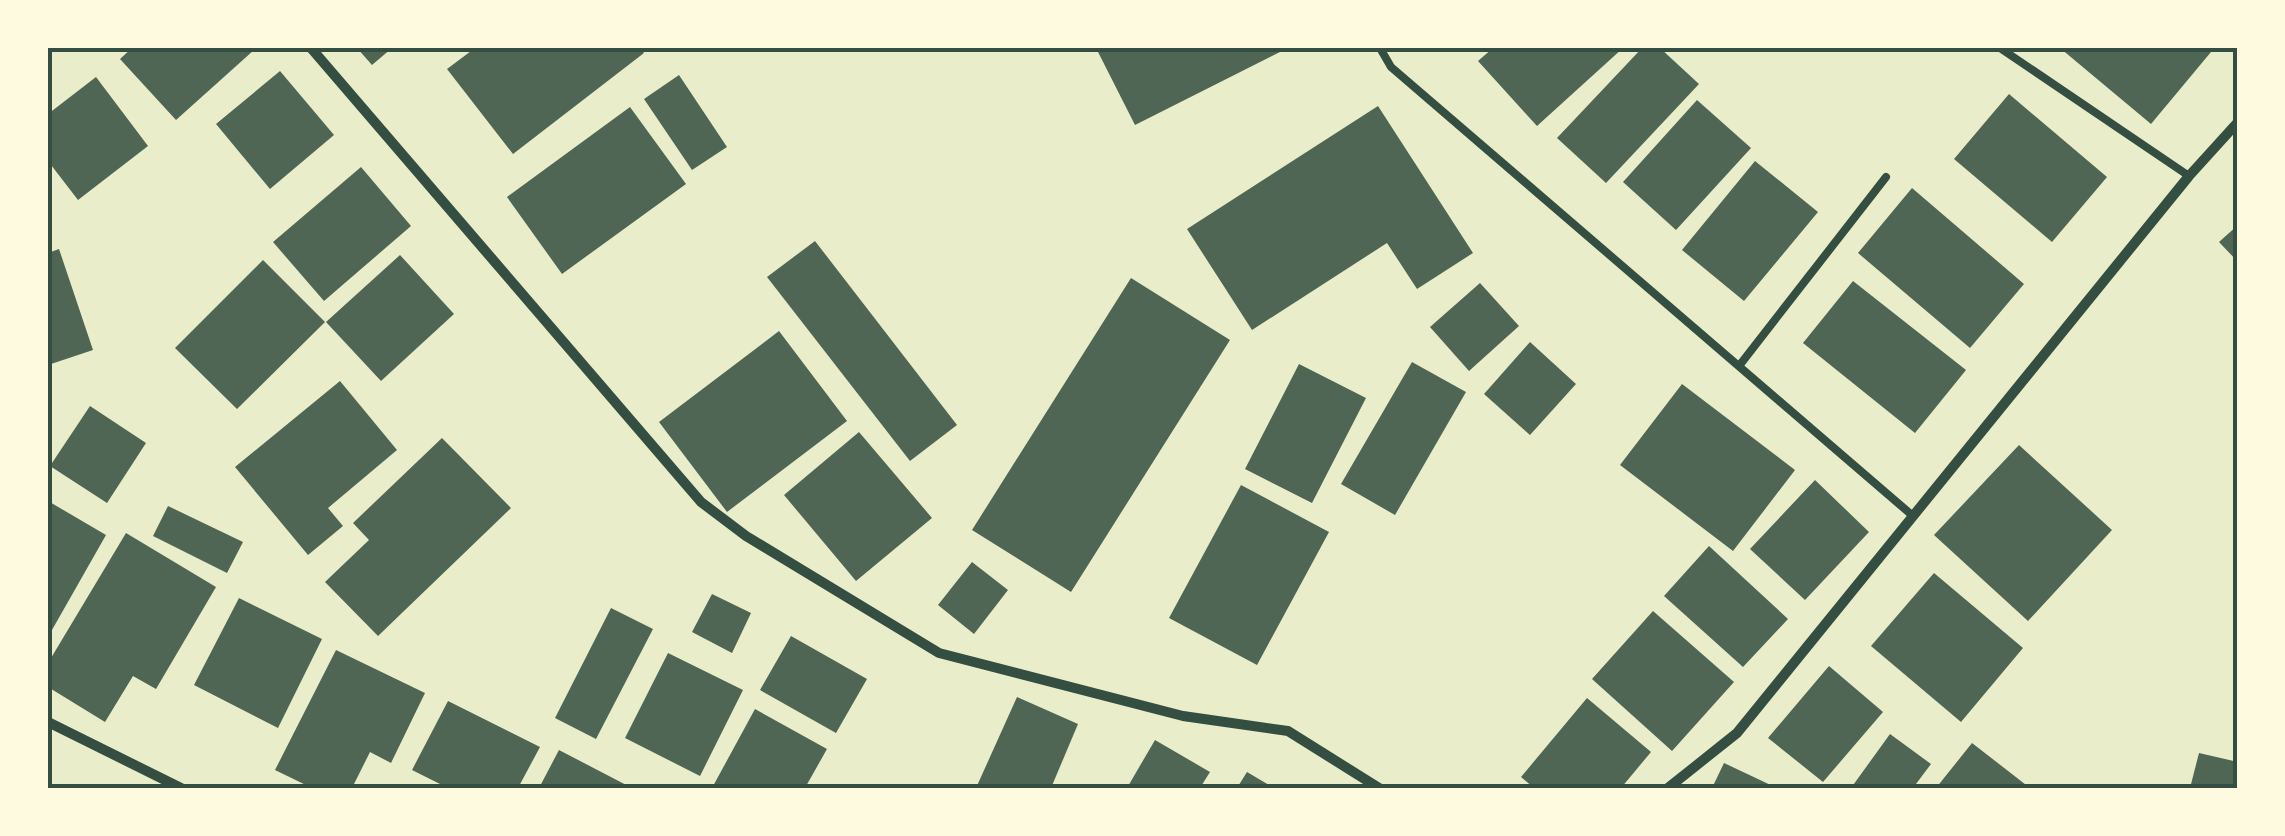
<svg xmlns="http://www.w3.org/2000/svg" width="2285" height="836" font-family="'Source Serif 4',serif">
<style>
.building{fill:#4f6655}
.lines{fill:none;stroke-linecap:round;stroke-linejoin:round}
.service{stroke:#344e41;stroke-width:8}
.minor{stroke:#344e41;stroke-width:10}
.neatline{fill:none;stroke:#344e41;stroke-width:4}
</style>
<rect width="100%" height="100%" fill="#e9edc9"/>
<path class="building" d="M132 48H251L254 50 176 120 120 59Z
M357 48H392L372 65Z
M475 48H640L644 53 513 154 447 69Z
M1096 48H1288L1135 125Z
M1493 48H1623L1537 126 1478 61Z
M1642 48H1660L1699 84 1606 183 1557 138Z
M2060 48H2206L2211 52 2151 124Z
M280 71 334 135 270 189 216 124Z
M679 75 727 147 692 170 644 99Z
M96 77 148 146 78 200 48 161V114Z
M2009 94 2107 177 2052 242 1954 159Z
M1697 100 1751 148 1676 230 1623 182Z
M1378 106 1473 253 1417 289 1387 243 1252 330 1187 229Z
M630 107 686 184 562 274 507 197Z
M1755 161 1818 212 1744 301 1682 250Z
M361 167 411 226 324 301 273 242Z
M1912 188 2024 284 1970 348 1858 253Z
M2238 225V262L2219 242Z
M815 241 957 425 910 461 767 277Z
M59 249 93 350 48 365V253Z
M400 255 454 314 381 381 326 322Z
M263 260 325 322 237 409 175 348Z
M1131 278 1230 340 1071 592 972 530Z
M1853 281 1966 370 1915 433 1803 343Z
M1480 283 1519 326 1469 371 1430 327Z
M779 331 847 421 727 512 659 422Z
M1530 342 1576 384 1530 435 1484 394Z
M1412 362 1466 392 1395 515 1341 484Z
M1299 364 1366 398 1312 503 1245 469Z
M340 381 397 450 328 508 343 526 308 555 235 467Z
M1682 384 1795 470 1733 551 1620 465Z
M90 406 146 443 107 503 50 466Z
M859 432 932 518 856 581 784 495Z
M442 438 511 508 378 636 325 582 369 540 353 523Z
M2019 445 2112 530 2028 621 1934 535Z
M1815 480 1869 532 1805 600 1750 549Z
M1241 485 1329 532 1257 665 1169 618Z
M48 501 106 535 48 637Z
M168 506 243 542 227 573 153 536Z
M126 533 216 587 156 689 133 676 105 722 48 687V663Z
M1709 546 1788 619 1743 667 1664 596Z
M972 562 1008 590 974 634 938 605Z
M1934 573 2023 648 1961 722 1871 646Z
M712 594 751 613 732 653 692 632Z
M239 598 322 639 278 728 194 685Z
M611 608 653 629 596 739 555 718Z
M1653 611 1734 682 1672 751 1592 679Z
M791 636 867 679 836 733 760 690Z
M336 650 425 693 391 763 370 752 352 788H312L275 770Z
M668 653 743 690 700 776 625 738Z
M1829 666 1883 712 1823 782 1768 738Z
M1017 697 1078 724 1051 788H976Z
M1587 698 1651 752 1621 788H1534L1521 777Z
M448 701 540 747 518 788H448L412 770Z
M755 709 827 749 805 788H712Z
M1890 734 1931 764 1913 788H1851Z
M1155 740 1210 772 1200 788H1127Z
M1972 743 2030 788H1936Z
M559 750 632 788H539Z
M2199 753 2238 762V788H2190Z
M1724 763 1777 788H1712Z
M1247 772 1274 788H1237Z"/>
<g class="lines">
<path class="service" d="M1380 48 1391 67 1913 516
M2000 48 2189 176
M1739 366 1886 177"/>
<path class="minor" d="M311 48 701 502 746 536 939 653 1183 716 1288 731 1379 788
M48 722 181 788
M1668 788 1737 733 2189 176 2238 122"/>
</g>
<rect width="2285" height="836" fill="none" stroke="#fefae0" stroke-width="100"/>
<rect x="50" y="50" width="2185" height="736" class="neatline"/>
</svg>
